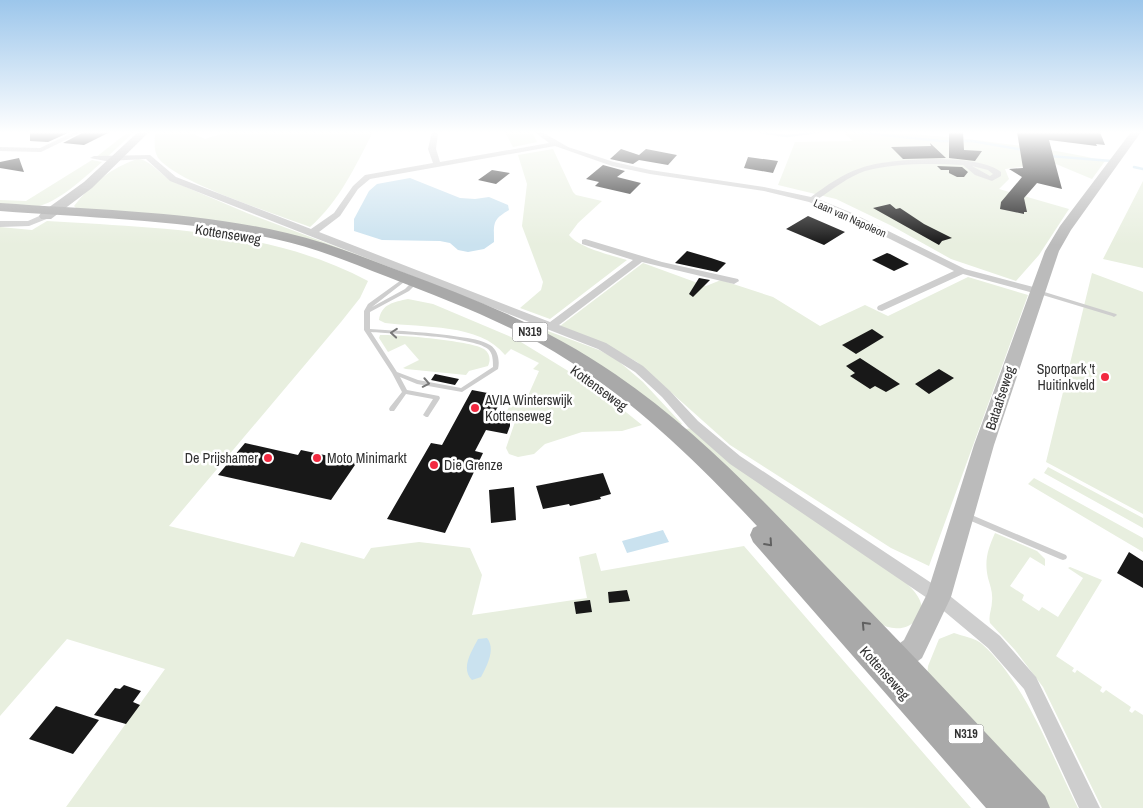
<svg xmlns="http://www.w3.org/2000/svg" width="1143" height="808" font-family="'Archivo Narrow',sans-serif">
<style>
.green{fill:#e8efdf}
.water{fill:#cae2ef}
.lines{fill:none;stroke-linecap:round;stroke-linejoin:round}
.stream{stroke:#cae2ef;stroke-width:2.5}
.building{fill:#181818}
.lane{fill:#cecece;fill-rule:evenodd}
.street{fill:#cecece;fill-rule:evenodd}
.secondary{fill:#bbb;fill-rule:evenodd}
.primary{fill:#a9a9a9;fill-rule:evenodd}
.oneway{stroke:#787878}
.oneway2{stroke:#616161}
.poi-dot{fill:#f22940;stroke:#fff;stroke-width:2}
.labels{text-anchor:middle;dominant-baseline:central;stroke-width:5;stroke-linejoin:round;paint-order:stroke}
.far-street-label{font-size:11px;fill:#313131;stroke:#fff}
.shield{fill:#fff;stroke:#6f6f6f;stroke-width:1}
.shield-label{font-size:12px;font-weight:bold;fill:#313131}
.street-label{font-size:14px;fill:#313131;stroke:#fff}
.poi-label{font-size:14px;fill:#313131;stroke:#fff;text-anchor:start}
</style>
<rect width="100%" height="100%" fill="#fff"/>
<path class="green" d="M128 132H134L105 159 95 158Z
M159 132H189L205 139 227 132H373C356 165 339 202 310 227 276 214 180 184 159 159 153 150 155 143 155 133Z
M505 132H532L537 142 513 147Z
M842 132C898 132 951 136 1006 144 1039 148 1072 153 1105 161L1092 179 1044 159 1027 166 1005 169 1009 179 999 189 1069 209 1039 255 1016 281 951 259 892 226 836 199 778 185 795 142 853 141Z
M553 149 573 192 576 195 602 201 578 223 569 235C579 248 611 255 627 260L550 319 520 308 541 290 543 282 522 226 527 184 518 155Z
M137 159C149 158 162 177 174 182L247 213 390 267 287 234 78 210 74 206C91 184 111 168 137 159Z
M92 160 102 162C85 177 58 203 35 207 25 209 10 206 0 205V200L26 201Z
M1143 181V268L1103 259Z
M47 221C155 228 271 229 368 281L360 298 341 322 169 526 294 557 301 542 364 559 371 548 419 542 470 548 482 575 472 615 587 598 579 557 596 553 601 571 744 546 971 808 66 807 165 669 67 639 0 716V227L32 230Z
M643 263 706 286 721 280 773 297 820 326 865 305 888 316 968 277 1028 295 929 566 891 548 730 445 637 362 605 344 560 326Z
M1092 273 1143 292V514L1046 462Z
M408 299 433 304 516 339 596 388 642 425 622 431 582 432 545 444 534 454 518 457 509 454 506 448 517 416 506 413 515 395 527 398 539 371 533 369 539 363 511 349 505 355C480 323 422 328 385 323L379 320C381 304 394 302 408 299Z
M499 313 599 350 616 359 643 382 682 424 679 426Z
M380 335C395 334 473 341 484 349 490 353 491 360 488 366L469 371 466 375 406 369 403 368 419 360 405 344 388 352 379 338Z
M693 428 903 580C915 591 931 607 915 621 909 627 902 629 894 628 888 628 881 624 875 622L685 429Z
M1048 467 1143 518V528L1044 473Z
M1034 478 1143 538V552L1028 484Z
M995 533 1037 551 1045 559V566L1030 557 1010 586 1024 595 1022 600 1039 611 1042 607 1058 617 1083 578 1068 568 1070 567 1102 580 1056 656 1074 668 1072 671 1075 673 1077 670 1102 687 1100 691 1103 693 1106 690 1131 707 1129 711 1132 713 1135 710 1143 715V808H1102L1043 687 1015 650 990 623C988 616 992 609 992 601 993 593 990 585 988 578 984 560 988 549 995 533Z
M954 633C962 636 976 638 982 644 1027 685 1051 755 1078 808H1038L927 679 928 666 939 639Z"/>
<path class="water" d="M410 178 460 198 475 199 489 197 508 205 509 210C492 220 494 223 494 242L484 249 468 252 458 250 450 243 440 241 382 240 354 231V219L369 191 377 184Z
M663 530 669 542 627 553 622 541Z
M487 638C496 649 487 666 481 677L472 680C460 668 472 651 478 639Z"/>
<g class="lines">
<path class="stream" d="M758 132 787 136 818 132
M855 132 941 141H972L1024 150
M1049 156 1112 161
M1134 167 1143 169"/>
</g>
<path class="building" d="M30 132H70L48 142 30 141Z
M84 132H110L84 145 63 143Z
M949 132H963L964 150 982 151 975 161 949 158Z
M1017 132H1100L1105 145 1096 144 1097 146 1049 140 1062 189 1037 183 1024 198 1027 212H1024V214L1000 209 1001 202 1022 177 1009 169 1023 168Z
M930 143 946 158 903 159 891 147 931 146Z
M621 149 639 155 646 149 677 155 668 165 639 160 633 164 610 159Z
M748 157 778 161 773 173 744 168Z
M19 158 24 172 0 168V162Z
M603 165 625 171 617 177 641 183 630 194 595 186 599 182 586 179Z
M937 166 962 167 968 172 964 177H957L949 173V170H941Z
M492 170 510 173 496 184 478 180Z
M890 204 896 209 900 208 924 224 952 238 942 241 939 245 873 208Z
M808 216 845 232 824 245 786 229Z
M687 251 711 258 726 263 717 272 675 263Z
M887 253 890 254 909 264 894 271 872 260Z
M699 278 710 280 693 297 689 294Z
M872 329 884 337 856 354 842 345Z
M860 358 900 384 886 392 875 386 870 389 850 376 855 373 846 366Z
M939 369 954 378 929 394 915 384Z
M435 374 459 379 455 385 431 380Z
M472 390 503 396 494 414 510 417V426L507 434 486 430 475 451 483 453 445 533 387 519 431 443 442 445Z
M245 443 298 455 301 450 357 462 331 500 218 475Z
M603 473 611 494 600 497 601 499 570 506 569 504 543 509 536 486Z
M514 487 516 520 491 523 489 490Z
M1129 552 1143 561V588L1117 573Z
M627 590 630 601 609 603 608 592Z
M590 600 592 612 576 614 574 602Z
M124 685 141 691 133 702 140 705 126 724 94 715 115 688 120 689Z
M56 706 99 720 73 754 29 739Z"/>
<g class="lines">
<path class="lane" d="M404 278H406L408 279 372 307 405 289 413 281 415 280 418 282 409 291 370 312V329C400 331 430 332 460 337 470 338 481 340 490 345 498 350 500 361 498 369L462 392 417 384 400 377 407 390 439 396 440 398 439 400 428 417H426L423 415 433 399 406 394 394 411H390L389 409 390 407 402 392 392 373 364 330V311L368 304ZM371 332C394 334 472 336 488 349 493 353 493 361 493 367L461 388 418 380 397 372Z
M1038 290 1116 314 1117 315 1114 317 1112 316 1036 293V291Z
M967 513 1066 555 1067 557 1066 559 1063 560 1060 559 964 518 963 516 964 514Z"/>
<path class="street" d="M74 132H82L41 152 0 151V147L40 148Z
M432 132H438L436 149 440 162 549 143 535 132H542L568 147 614 162 650 170 764 187 811 197C826 186 842 174 861 168 889 158 978 153 1001 172V176L992 181 975 175 963 165C935 163 892 163 865 171 848 177 833 189 818 199L852 213 965 269 1041 289 1042 291 1037 294 963 274 882 311 878 310 877 308 878 306 954 271 846 217 809 202 764 191 650 174 612 166 555 146 370 179 358 189 340 216 319 232 550 322 633 260 582 244V240L585 239 662 262 738 279 739 281 734 284 642 262 559 325 606 343 643 366 670 391 698 421 740 456 945 592 1000 636 1036 677 1100 808H1079L1024 689 988 648 933 602 730 464 688 427 662 397 635 372 598 349 170 181 146 159 106 161 90 158 94 156 150 155 176 177 311 229 334 213 353 186 365 175 433 163 428 149ZM972 166 988 170 993 174 990 176Z
M46 213 50 216 49 218 29 226 0 227V221H28Z"/>
<path class="secondary" d="M138 132H149L92 188 51 219H41L39 216 41 213 84 182Z
M1131 132H1141L1071 230 1059 251 994 445 951 597 922 658 898 676 889 680 880 676 876 667 880 658 904 640 927 594 974 445 1045 251 1060 226Z"/>
<path class="primary" d="M0 203C96 210 194 211 287 233 326 242 363 257 400 271 475 299 549 328 615 374 693 427 759 496 824 564 899 640 972 718 1045 796L1050 808H986L753 542 750 535 753 528 757 526C700 465 640 406 569 361 514 325 449 301 388 277 351 263 314 247 275 239 185 220 92 218 0 211Z"/>
</g>
<defs><path id="oneway-chevron" d="M-2-3.5L2.5 0L-2 3.5" fill="none" stroke-width="1.6" stroke-linecap="round" stroke-linejoin="round" transform="scale(1.25)"/></defs>
<g class="oneway">
<use href="#oneway-chevron" transform="translate(394 333) rotate(-175)"/>
<use href="#oneway-chevron" transform="translate(426 383) rotate(11)"/>
</g>
<g class="oneway2">
<use href="#oneway-chevron" transform="translate(769 543) rotate(48)"/>
<use href="#oneway-chevron" transform="translate(865 625) rotate(-133)"/>
</g>
<linearGradient id="sky" x2="0" y2="1"><stop stop-color="#9cc6eb"/><stop offset="0.54" stop-color="#fff"/><stop offset="1" stop-color="#fff" stop-opacity="0"/></linearGradient>
<rect width="1143" height="245" fill="url(#sky)"/>
<g class="poi-dot">
<circle cx="1105" cy="377" r="5"/>
<circle cx="475" cy="408" r="5"/>
<circle cx="268" cy="458" r="5"/>
<circle cx="317" cy="458" r="5"/>
<circle cx="434" cy="465" r="5"/>
</g>
<g class="labels">
<g class="far-street-label">
<text transform="translate(850 218) rotate(24)">Laan van Napoleon</text>
</g>
<g class="shield">
<rect x="512.5" y="322.5" width="35" height="19" rx="4"/>
<rect x="948.5" y="724.5" width="35" height="19" rx="4"/>
</g>
<g class="shield-label">
<text x="530" y="332">N319</text>
<text x="966" y="734">N319</text>
</g>
<g class="street-label">
<text transform="translate(228 234) rotate(9)">Kottenseweg</text>
<text transform="translate(599 388) rotate(36)">Kottenseweg</text>
<text transform="translate(1000 398) rotate(-72)">Bataafseweg</text>
<text transform="translate(885 673) rotate(48)">Kottenseweg</text>
</g>
<g class="poi-label">
<text x="1095" y="369" text-anchor="end">Sportpark 't<tspan x="1095" dy="16">Huitinkveld</tspan></text>
<text x="485" y="400">AVIA Winterswijk<tspan x="485" dy="16">Kottenseweg</tspan></text>
<text x="258" y="458" text-anchor="end">De Prijshamer</text>
<text x="327" y="458">Moto Minimarkt</text>
<text x="444" y="465">Die Grenze</text>
</g>
</g>
</svg>
